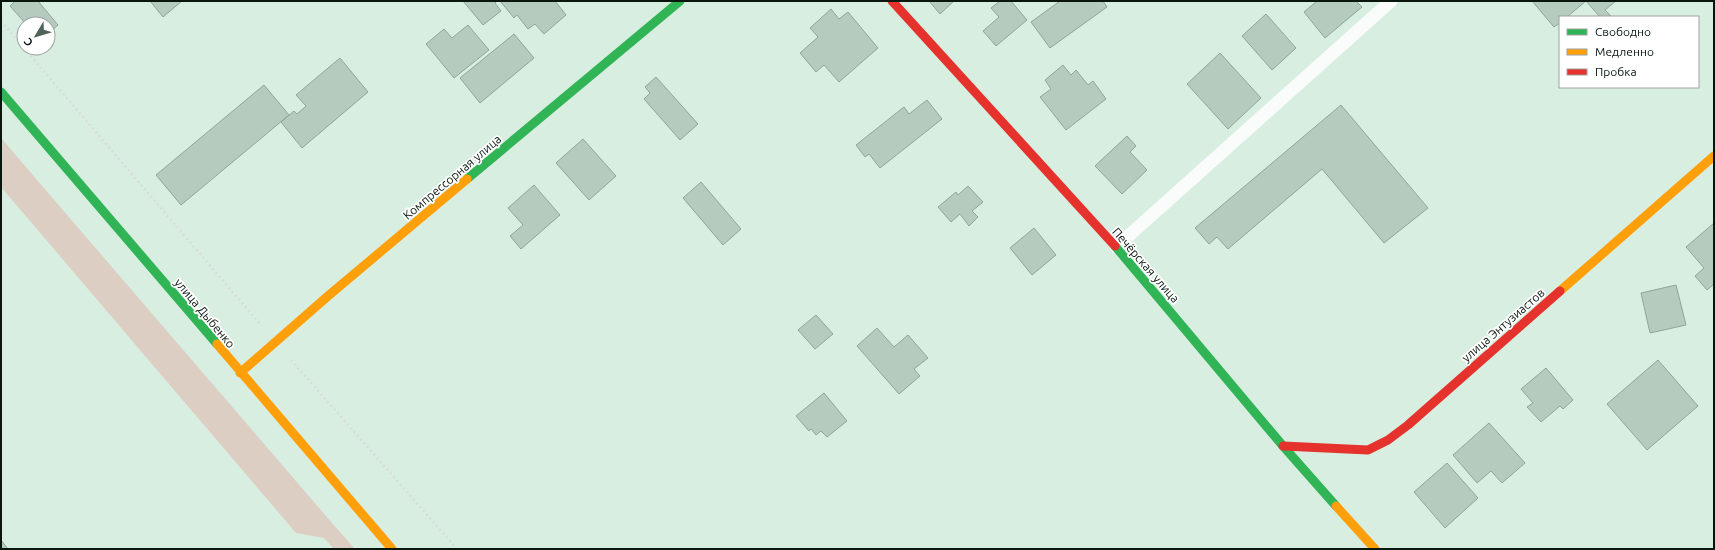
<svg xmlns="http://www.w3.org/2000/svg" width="1715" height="550" font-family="Ubuntu,sans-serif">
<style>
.green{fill:#ddcec3}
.building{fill:#b4cbbe;stroke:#93a49a}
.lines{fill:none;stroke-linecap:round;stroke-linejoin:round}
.path{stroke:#d7deda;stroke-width:2.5;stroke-dasharray:2 3;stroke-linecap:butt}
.lane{stroke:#f9fcfa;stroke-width:13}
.fast{stroke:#30b455;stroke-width:9}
.slow{stroke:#ff9f0a;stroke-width:9}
.jam{stroke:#e5322d;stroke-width:9}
.labels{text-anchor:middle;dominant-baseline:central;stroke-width:3.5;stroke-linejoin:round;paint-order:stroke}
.street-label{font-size:12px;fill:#08160e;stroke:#fff}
</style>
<rect width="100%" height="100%" fill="#d8eee1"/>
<path class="green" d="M1 138 332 523 355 549H334L324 538 296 533 1 187Z"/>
<path class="building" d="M15 1H38L58 25 48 34V24H26L10 6Z
M150 1H182L163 17Z
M463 1H497L495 3 501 11 483 25Z
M500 1H555L566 15 544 34 535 24 528 29 517 15 514 18Z
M929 1H954L940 14Z
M1000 1H1011L1027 20 996 46 983 31 999 17 991 8Z
M1060 1H1103L1107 7 1050 48 1031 22Z
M1317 1H1356L1362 7 1325 38 1304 12Z
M1532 1H1586L1567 17H1560V23L1554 27Z
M1586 1H1616L1605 10 1612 17H1600Z
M831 9 839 19 848 12 878 48 839 82 824 65 816 72 800 53 818 37 810 28Z
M1266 14 1296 48 1272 70 1242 36Z
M468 25 489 50 454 78 426 44 444 29 452 38Z
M514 34 534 58 480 103 460 78Z
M1220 53 1261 98 1228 129 1187 84Z
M340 58 368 92 302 148 281 122 294 111 297 114 306 106 296 95Z
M1063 65 1071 75 1076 70 1088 85 1093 81 1106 99 1066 130 1040 97 1051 89 1045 80Z
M656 77 698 124 680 140 644 99 650 93 645 87Z
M264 85 289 115 181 205 156 175Z
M927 100 942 119 880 168 869 154 865 157 856 145 904 107 909 114Z
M1341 105 1428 208 1384 243 1322 169 1228 249 1217 237 1209 244 1195 228Z
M1127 136 1136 146 1130 152 1147 170 1122 194 1095 166Z
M583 139 616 176 589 200 556 163Z
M701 182 741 229 723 245 683 198Z
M534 185 560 215 521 249 510 236 523 225 508 208Z
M968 186 983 202 972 211 978 217 969 226 960 214 951 222 938 207 956 192 958 195Z
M1714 223V284L1707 290 1695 276 1704 268 1686 247Z
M1034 228 1056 255 1032 275 1010 248Z
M1676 285 1686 325 1650 333 1641 293Z
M816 315 833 334 815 349 798 330Z
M877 328 894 347 908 335 928 358 914 369 920 376 899 394 857 346Z
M1658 360 1698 406 1647 450 1607 404Z
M1546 368 1573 400 1563 409 1560 406 1541 422 1527 407 1533 403 1521 389Z
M824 393 847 421 827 437 821 431 816 435 811 429 809 431 796 416Z
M1489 423 1525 463 1502 483 1491 471 1477 483 1453 455Z
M1447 463 1478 498 1445 528 1414 492Z
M1 540 8 549H1Z"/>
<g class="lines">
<path class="path" d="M1 21 24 48
M24 48 260 324
M291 360 457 549"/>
<path class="lane" d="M1116 247 1391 1"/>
<path class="fast" d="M1 92 217 344
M467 179 680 1
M1115 246 1283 446 1336 506"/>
<path class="slow" d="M1560 291 1714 156
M217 344 392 549
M240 373 328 296 467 179
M1336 506 1375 549"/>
<path class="jam" d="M892 1 1115 246
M1283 446 1368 450 1388 440 1408 425 1560 291"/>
</g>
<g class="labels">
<g class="street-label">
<text transform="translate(452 177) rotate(-40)">Компрессорная улица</text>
<text transform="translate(1146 265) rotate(49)">Печёрская улица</text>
<text transform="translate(205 313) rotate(50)">улица Дыбенко</text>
<text transform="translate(1503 325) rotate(-41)">улица Энтузиастов</text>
</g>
</g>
<rect width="1715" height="550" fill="none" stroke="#08160e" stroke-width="4"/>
<rect x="1559" y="16" width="140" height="72" fill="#ffffff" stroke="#9ca29f"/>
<rect x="1567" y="29" width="20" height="6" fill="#30b455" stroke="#9ca29f"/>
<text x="1595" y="36" font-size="12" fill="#08160e">Свободно</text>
<rect x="1567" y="49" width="20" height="6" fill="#ff9f0a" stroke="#9ca29f"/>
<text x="1595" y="56" font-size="12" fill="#08160e">Медленно</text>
<rect x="1567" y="69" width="20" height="6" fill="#e5322d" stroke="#9ca29f"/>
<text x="1595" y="76" font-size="12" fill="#08160e">Пробка</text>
<g transform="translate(36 36) rotate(232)"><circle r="19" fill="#ffffff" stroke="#9ca29f"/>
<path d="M0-3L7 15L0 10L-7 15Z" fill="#516258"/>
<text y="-6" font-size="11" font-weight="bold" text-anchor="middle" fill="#08160e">С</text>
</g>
</svg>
